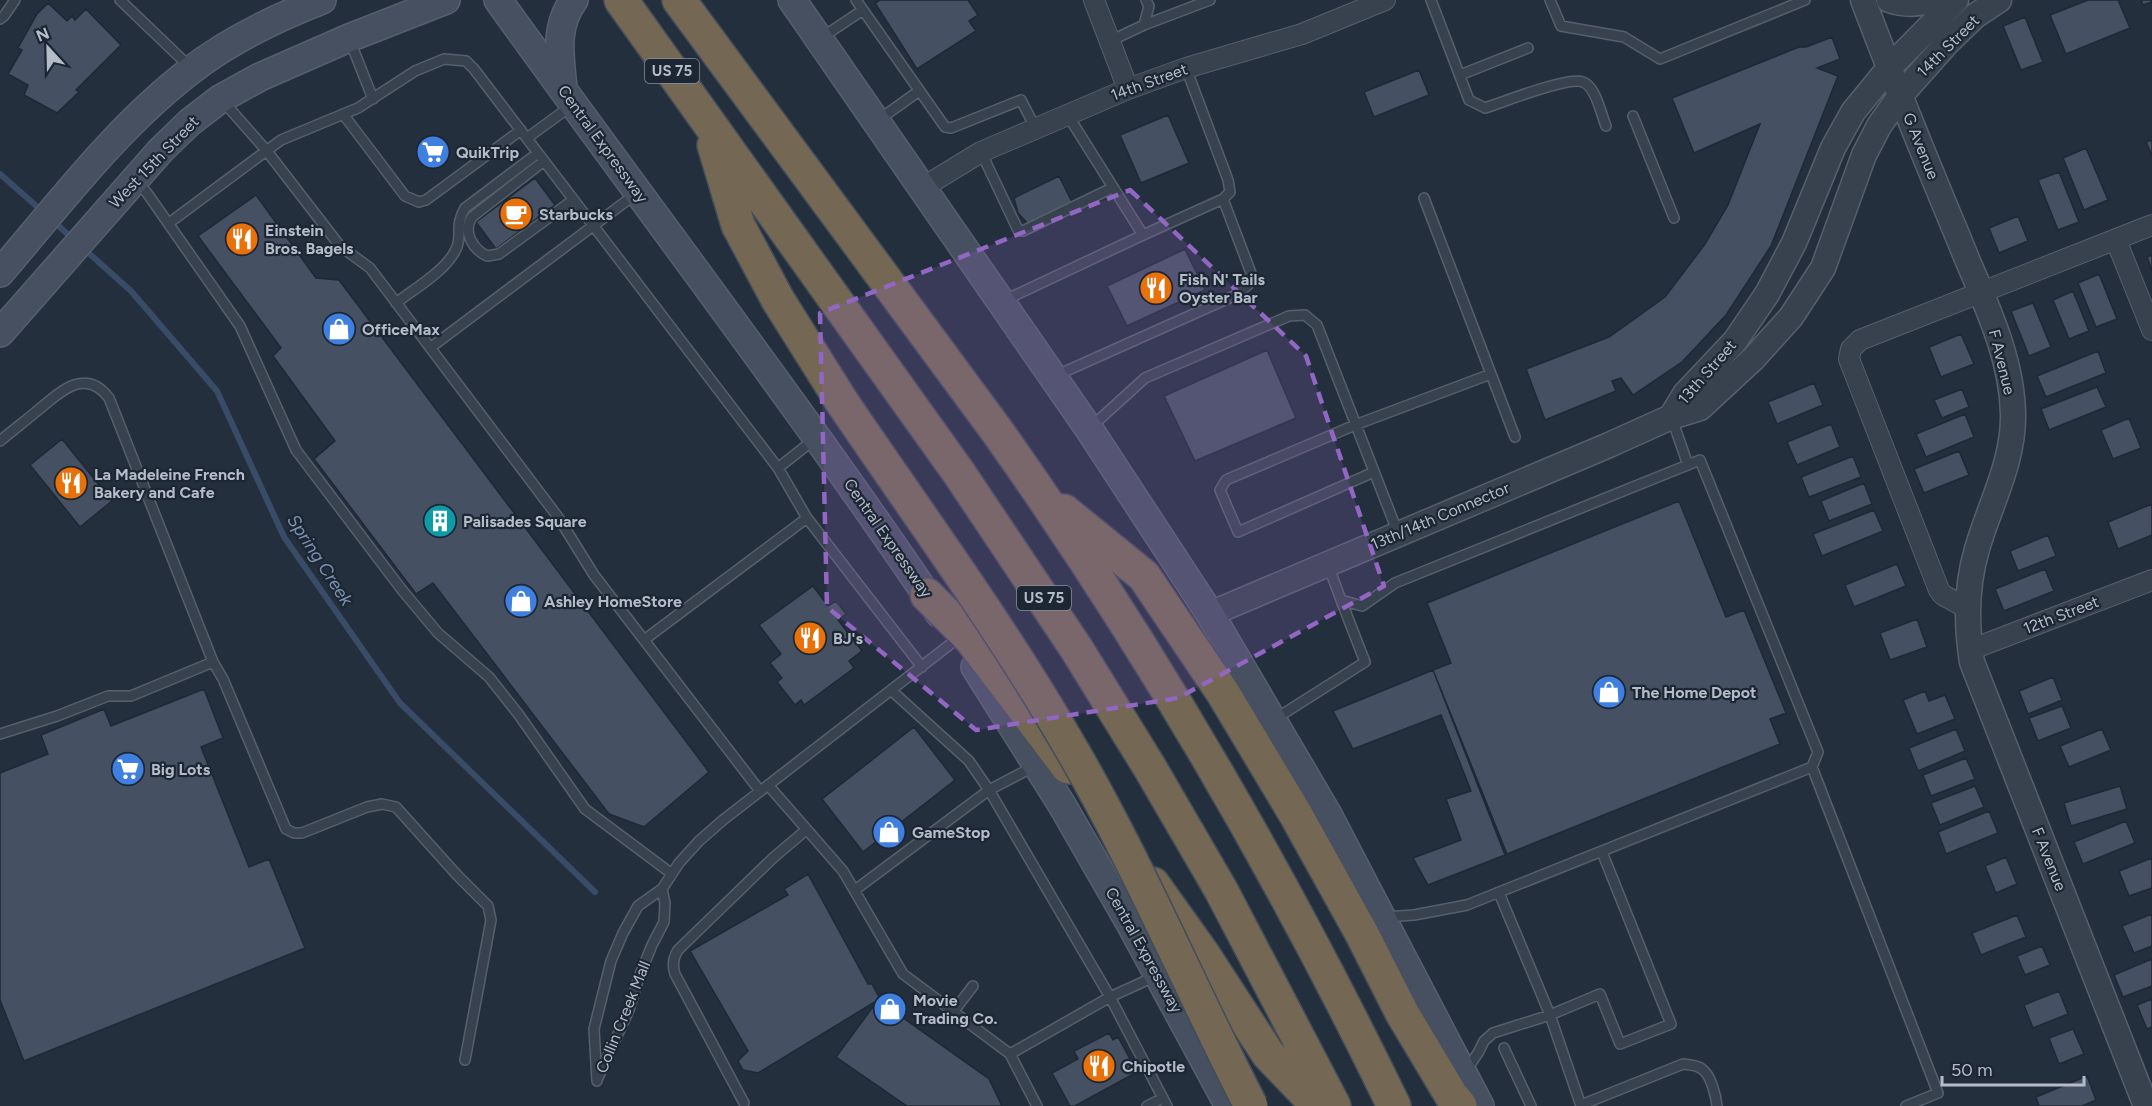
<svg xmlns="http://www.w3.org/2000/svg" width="2152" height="1106" font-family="Figtree,sans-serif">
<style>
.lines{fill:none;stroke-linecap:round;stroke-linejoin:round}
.stream{stroke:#394c67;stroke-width:6}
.building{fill:#455162;stroke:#1f2835;stroke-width:1.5}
.service-casing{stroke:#565f6c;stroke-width:12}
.minor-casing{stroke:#565f6c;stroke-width:22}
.tertiary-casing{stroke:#565f6c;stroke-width:27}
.secondary-casing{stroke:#565f6c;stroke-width:30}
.motorway-casing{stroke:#434c59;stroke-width:36}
.service{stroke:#38414e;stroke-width:9}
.minor{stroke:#38414e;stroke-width:20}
.tertiary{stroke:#38414e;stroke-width:24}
.secondary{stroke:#465061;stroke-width:27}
.motorway{stroke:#746855;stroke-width:33}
.motorway-bridge-casing{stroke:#434c59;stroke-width:36;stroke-linecap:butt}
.motorway-bridge{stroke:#746855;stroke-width:33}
.marked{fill:#9266c3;fill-opacity:0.2;stroke:#9266c3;stroke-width:4.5;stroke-dasharray:12 8;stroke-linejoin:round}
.labels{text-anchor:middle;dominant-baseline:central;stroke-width:4.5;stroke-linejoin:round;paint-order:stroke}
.shield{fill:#1d2633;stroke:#878f9c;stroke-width:1.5}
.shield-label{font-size:15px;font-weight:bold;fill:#b4bcc9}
.street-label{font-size:16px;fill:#b4bcc9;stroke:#1d2633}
.poi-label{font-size:16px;font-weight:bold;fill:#b4bcc9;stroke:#1d2633;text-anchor:start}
.water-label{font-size:18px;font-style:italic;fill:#7c92b1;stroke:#1d2633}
</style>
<rect width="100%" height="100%" fill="#242f3e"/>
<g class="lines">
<path class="stream" d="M0 174 42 211
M52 220 73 239
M83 248 131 291 217 391 284 537 400 703 595 892"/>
</g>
<path class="building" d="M880 0H968L978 15 969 21 976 31 917 69 875 3Z
M2088 0H2118L2130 28 2066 54 2050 15Z
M2141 0H2152V2L2143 5Z
M48 3 67 21 72 16 75 20 86 9 121 45 76 90 79 92 57 113 24 95 28 85 8 74 22 50 18 48 37 14Z
M2025 17 2043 62 2021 70 2003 26Z
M1832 37 1840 59 1817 68 1838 76 1771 246 1726 315 1682 362 1633 395 1621 378 1612 381 1616 391 1545 420 1526 369 1609 337 1665 297 1705 244 1728 205 1760 124 1694 153 1672 98 1799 47H1806Z
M1419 70 1429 95 1374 117 1364 92Z
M1168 115 1189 163 1141 183 1120 135Z
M2152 140V156L2146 142Z
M2086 148 2108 200 2084 210 2063 158Z
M2059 172 2079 222 2058 230 2038 180Z
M1059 176 1072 202 1028 224 1018 213 1014 198Z
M535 178 555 205 496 249 476 222Z
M256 195 316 278 339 280 709 772 644 827 609 814 433 583 416 594 314 459 335 441 273 356 281 348 198 236Z
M2018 216 2028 241 1999 253 1989 228Z
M1185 249 1205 290 1127 326 1107 286Z
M2152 255V271L2147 257Z
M2099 274 2117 319 2096 327 2078 283Z
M2073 291 2089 331 2069 339 2053 300Z
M2033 303 2051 347 2029 356 2011 311Z
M1961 334 1974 364 1941 377 1929 347Z
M1267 350 1296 418 1195 461 1164 396Z
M2098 351 2106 373 2046 397 2037 376Z
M1814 383 1823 405 1777 424 1768 402Z
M2097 387 2106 407 2049 430 2041 409Z
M1962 389 1969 407 1942 418 1934 400Z
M1965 414 1974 437 1926 457 1916 434Z
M2129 418 2141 448 2113 459 2101 430Z
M1831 424 1840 447 1797 465 1787 442Z
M62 439 112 501 80 527 30 465Z
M1959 451 1969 475 1924 493 1914 469Z
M1853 456 1861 477 1809 497 1801 477Z
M1864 483 1872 504 1829 521 1821 501Z
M1679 501 1726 617 1744 610 1786 713 1770 719 1780 744 1507 854 1433 670 1451 663 1427 603Z
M2152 504V535L2118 549 2108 522Z
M1874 510 1883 531 1822 556 1813 534Z
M2048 535 2056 556 2018 571 2010 551Z
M1897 564 1906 586 1854 607 1845 585Z
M2045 569 2054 591 2004 611 1995 589Z
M813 586 828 606 836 601 846 614 838 620 862 651 849 661 854 668 804 705 801 700 795 705 777 682 782 678 770 663 781 654 759 625Z
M1917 619 1927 647 1890 660 1880 633Z
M1433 670 1505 855 1428 885 1413 858 1461 840 1446 799 1471 791 1441 715 1353 749 1333 711Z
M2053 677 2062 700 2028 714 2019 691Z
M204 689 223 738 201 747 249 867 269 859 305 948 24 1061 0 1000V773L48 754 41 735 104 709 111 726Z
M1925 691 1929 701 1945 695 1955 719 1917 734 1903 700Z
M2062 706 2071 728 2038 741 2029 718Z
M914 727 955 780 863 852 822 799Z
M1956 729 1965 751 1918 771 1909 748Z
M2102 729 2111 750 2069 767 2060 746Z
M1966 758 1975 779 1931 796 1923 775Z
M1975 786 1984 807 1940 825 1931 803Z
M2120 786 2127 809 2071 826 2064 803Z
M1989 811 1998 833 1946 854 1938 832Z
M2126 821 2135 843 2083 864 2074 842Z
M2006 857 2017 884 1996 893 1985 866Z
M2152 858V888L2129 896 2119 871Z
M808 874 868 984H872L879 997 878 1000 758 1073 743 1070 738 1061 748 1051 690 951 788 895 784 889Z
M2152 914V946L2134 953 2122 926Z
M2017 915 2026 937 1981 955 1972 933Z
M2042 946 2050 965 2025 975 2017 956Z
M2152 959V986L2123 997 2114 975Z
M2059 991 2068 1014 2033 1028 2024 1005Z
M2152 999V1027L2147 1029 2137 1005Z
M878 1000 989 1079 1002 1106H907L836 1057Z
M2073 1029 2084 1054 2059 1064 2049 1038Z
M1109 1033 1113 1040 1118 1037 1137 1072 1075 1106H1070L1052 1073 1078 1059 1074 1051Z
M2087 1076 2096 1100 2082 1106H2039L2036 1097Z"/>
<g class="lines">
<g class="service-casing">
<path id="service" d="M120 0 190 67
M1431 0 1469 100 1485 108C1504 102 1568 76 1583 82 1596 87 1601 114 1606 126
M1550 0 1561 26 1624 37 1660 59 1805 0
M863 10 945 127 951 128 1021 100 1035 127
M0 19 4 16 15 0
M1144 25 1210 0
M821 38 863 10 856 0
M350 41 373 99
M1110 41 1144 25 1149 6 1146 0
M1460 75 1528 48
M222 100 266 150 340 246 370 268 558 517 594 575 760 791
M343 114 405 196 419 202 426 200 521 130
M1067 114 1143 235
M1633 116 1674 218
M877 121 919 91
M527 138 571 106
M981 152 1018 230 1023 231 1112 188
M544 161 472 217C462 232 473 249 487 256L499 254 573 200
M136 181 147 193 240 326 296 450 402 590 438 633 489 677 519 715 585 809 672 874
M1424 198 1515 437
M169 223 281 140 358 108 415 71 444 59 466 61 474 69 778 468
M1003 301 1143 235 1223 199 1230 192 1228 180 1186 68
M396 303C414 289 447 270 456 249 463 235 454 226 465 208L538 153
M430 348 637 193
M1055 376 1236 295 1248 285 1251 273 1223 199
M1672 419 1688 465
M1091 427 1145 378 1289 316 1305 315 1317 325 1398 533
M816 438 778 468 807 518 922 667
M0 441C12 431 25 421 37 411 59 393 85 366 109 398L213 662
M1374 472 1238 532 1220 490 1226 480 1355 425 1491 374
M1328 565 1341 600 1362 606 1395 583 1700 460 1818 752 1812 767 1938 1093 1906 1106
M644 640 807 518
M892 691 969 761 989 790 1110 997 1167 1106
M1275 719 1365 662 1341 600
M0 734 57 716 108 696H131L213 662 223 679 286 829 294 833H302L367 807 382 804 396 807 457 875 488 906 491 920 465 1060
M768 785 843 871 903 974 1010 1054 1037 1106
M855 890 989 790 1035 766
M1499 893 1550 1015 1581 1106
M1386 917 1414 915 1467 905 1812 767
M953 1012 973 986
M1504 1048 1531 1106
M1010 1054 1110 997 1156 976
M1465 1072 1478 1053 1484 1041 1493 1033 1550 1015 1600 994 1620 1044 1671 1024 1602 852
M597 1080 629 1010 639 977 652 945 664 922 665 903 662 889
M597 1081 594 1029 611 961 623 933 638 906 662 889 679 863 699 841 723 820 957 639
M744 1103 675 974C672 965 673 958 678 950L773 858 806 830
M1581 1105 1683 1064C1689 1065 1697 1065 1702 1069 1711 1075 1716 1096 1717 1106
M1147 1106 1163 1098"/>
</g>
<g class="minor-casing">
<path id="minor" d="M1094 0 1128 89
M922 188 981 152 1128 89 1186 68 1302 34 1385 0
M2116 240 2152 330
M1967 608 1943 595 1939 590 1849 359 1851 349 1860 340 2152 225
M1970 650 2152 580"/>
</g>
<g class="tertiary-casing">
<path id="tertiary" d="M1863 0C1893 79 1925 158 1958 237 1980 293 2012 352 2013 414 2014 462 1990 504 1977 549 1966 586 1966 624 1972 662L2146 1106
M1889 0C1904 5 1917 5 1931 0
M1671 417 1685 394 1735 341 1767 294 1794 243 1833 148 1853 112 1889 68 1956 0
M1210 614 1609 445 1671 417 1700 408 1754 358 1791 317 1823 268 1864 155 1879 126 1900 96 1947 43 1975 16 1999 0"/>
</g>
<g class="secondary-casing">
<path id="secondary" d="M498 0C645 205 798 404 939 613
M792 0 1089 429 1210 614 1327 813 1480 1106
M563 88C560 56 554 27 574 0
M0 273C60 203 117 127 190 71 229 40 276 18 322 0
M0 333 161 150 190 122 220 99 260 77 349 38 446 0
M975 667 1062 805 1131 925 1229 1106"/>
</g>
<g class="motorway-casing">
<path id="motorway" d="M621 0 959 473 1076 648 1150 768 1221 890 1334 1106
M679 0 997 431C1148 644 1280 871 1394 1106
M714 145 738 225 778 300 842 402
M1064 511 1144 576 1223 693 1296 815 1362 934 1402 1013 1451 1095 1460 1106
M927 595 971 639 1068 767
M1153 884 1203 954 1268 1054 1318 1106"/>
</g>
<use href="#service" class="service"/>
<use href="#minor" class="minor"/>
<use href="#tertiary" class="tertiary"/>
<use href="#secondary" class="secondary"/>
<use href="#motorway" class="motorway"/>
<g class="motorway-bridge-casing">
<path id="motorway-bridge" d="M842 402C917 513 997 621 1065 738 1135 856 1188 984 1251 1106"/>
</g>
<use href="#motorway-bridge" class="motorway-bridge"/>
</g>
<path class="marked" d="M1130 190 1306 356 1384 586 1178 698 976 730 827 607 820 313Z"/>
<defs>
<g id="supermarket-disc" transform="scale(1.725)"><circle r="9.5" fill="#3f7fe0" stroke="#1d2633"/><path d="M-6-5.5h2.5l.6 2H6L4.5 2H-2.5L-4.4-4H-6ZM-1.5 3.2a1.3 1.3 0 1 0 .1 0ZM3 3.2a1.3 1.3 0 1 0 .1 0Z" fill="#fff"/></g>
<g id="cafe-disc" transform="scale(1.725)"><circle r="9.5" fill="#e8710a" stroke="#1d2633"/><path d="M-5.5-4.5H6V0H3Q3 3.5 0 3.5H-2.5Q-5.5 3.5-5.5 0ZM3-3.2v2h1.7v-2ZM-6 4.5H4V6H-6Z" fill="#fff"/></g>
<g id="restaurant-disc" transform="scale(1.725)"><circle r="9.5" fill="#e8710a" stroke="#1d2633"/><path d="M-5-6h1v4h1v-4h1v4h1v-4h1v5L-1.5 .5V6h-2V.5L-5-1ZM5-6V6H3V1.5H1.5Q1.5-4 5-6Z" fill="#fff"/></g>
<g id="shop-disc" transform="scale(1.725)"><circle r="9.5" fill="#3f7fe0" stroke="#1d2633"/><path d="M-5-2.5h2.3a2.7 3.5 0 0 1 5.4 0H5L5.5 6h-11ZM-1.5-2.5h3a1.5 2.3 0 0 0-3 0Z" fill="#fff"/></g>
<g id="building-disc" transform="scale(1.725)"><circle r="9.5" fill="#0f9aa8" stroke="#1d2633"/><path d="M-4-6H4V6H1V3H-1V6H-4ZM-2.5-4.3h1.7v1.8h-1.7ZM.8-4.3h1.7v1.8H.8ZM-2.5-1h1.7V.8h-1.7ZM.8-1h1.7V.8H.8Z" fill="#fff"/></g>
</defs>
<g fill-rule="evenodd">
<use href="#supermarket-disc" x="433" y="152"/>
<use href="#cafe-disc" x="516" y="214"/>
<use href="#restaurant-disc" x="242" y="239"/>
<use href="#restaurant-disc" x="1156" y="288"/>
<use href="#shop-disc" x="339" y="329"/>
<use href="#restaurant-disc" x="71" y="483"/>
<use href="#building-disc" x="440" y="521"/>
<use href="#shop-disc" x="521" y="601"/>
<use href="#restaurant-disc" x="810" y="638"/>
<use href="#shop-disc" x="1609" y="692"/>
<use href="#supermarket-disc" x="128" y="769"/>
<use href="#shop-disc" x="889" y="832"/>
<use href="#shop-disc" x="890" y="1009"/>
<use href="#restaurant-disc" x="1099" y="1066"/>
</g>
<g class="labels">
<g class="shield">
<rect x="645" y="59" width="54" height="24" rx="4.5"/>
<rect x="1017" y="586" width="54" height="24" rx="4.5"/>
</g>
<g class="shield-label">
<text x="672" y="71">US 75</text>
<text x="1044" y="598">US 75</text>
</g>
<g class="street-label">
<text transform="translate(1948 46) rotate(-45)">14th Street</text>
<text transform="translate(1149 82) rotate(-20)">14th Street</text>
<text transform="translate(603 144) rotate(54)">Central Expressway</text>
<text transform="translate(1921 146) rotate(68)">G Avenue</text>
<text transform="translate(154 162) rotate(-46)">West 15th Street</text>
<text transform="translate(2002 362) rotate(76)">F Avenue</text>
<text transform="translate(1707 372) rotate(-49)">13th Street</text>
<text transform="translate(1440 516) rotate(-23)">13th/14th Connector</text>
<text transform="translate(888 538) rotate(55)">Central Expressway</text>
<text transform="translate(2061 615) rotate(-21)">12th Street</text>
<text transform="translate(2049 859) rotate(68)">F Avenue</text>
<text transform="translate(1144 950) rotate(61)">Central Expressway</text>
<text transform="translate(623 1017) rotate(-68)">Collin Creek Mall</text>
</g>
<g class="poi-label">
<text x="456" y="152">QuikTrip</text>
<text x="539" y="214">Starbucks</text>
<text x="265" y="230">Einstein<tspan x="265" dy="18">Bros. Bagels</tspan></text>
<text x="1179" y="279">Fish N' Tails<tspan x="1179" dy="18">Oyster Bar</tspan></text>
<text x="362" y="329">OfficeMax</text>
<text x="94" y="474">La Madeleine French<tspan x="94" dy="18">Bakery and Cafe</tspan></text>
<text x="463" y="521">Palisades Square</text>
<text x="544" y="601">Ashley HomeStore</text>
<text x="833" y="638">BJ's</text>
<text x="1632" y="692">The Home Depot</text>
<text x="151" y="769">Big Lots</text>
<text x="912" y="832">GameStop</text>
<text x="913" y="1000">Movie<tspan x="913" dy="18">Trading Co.</tspan></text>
<text x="1122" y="1066">Chipotle</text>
</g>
<g class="water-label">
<text transform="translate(320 560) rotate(57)">Spring Creek</text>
</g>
</g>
<g transform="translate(48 48) rotate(338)" stroke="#1d2633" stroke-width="4.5" paint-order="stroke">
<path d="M0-4.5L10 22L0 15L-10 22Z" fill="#b4bcc9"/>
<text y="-9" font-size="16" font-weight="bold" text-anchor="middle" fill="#b4bcc9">N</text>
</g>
<path d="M1942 1076v9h142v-9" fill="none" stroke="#b4bcc9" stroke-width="3"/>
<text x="1951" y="1076" font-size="18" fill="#b4bcc9" stroke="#1d2633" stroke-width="4.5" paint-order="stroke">50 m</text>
</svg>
